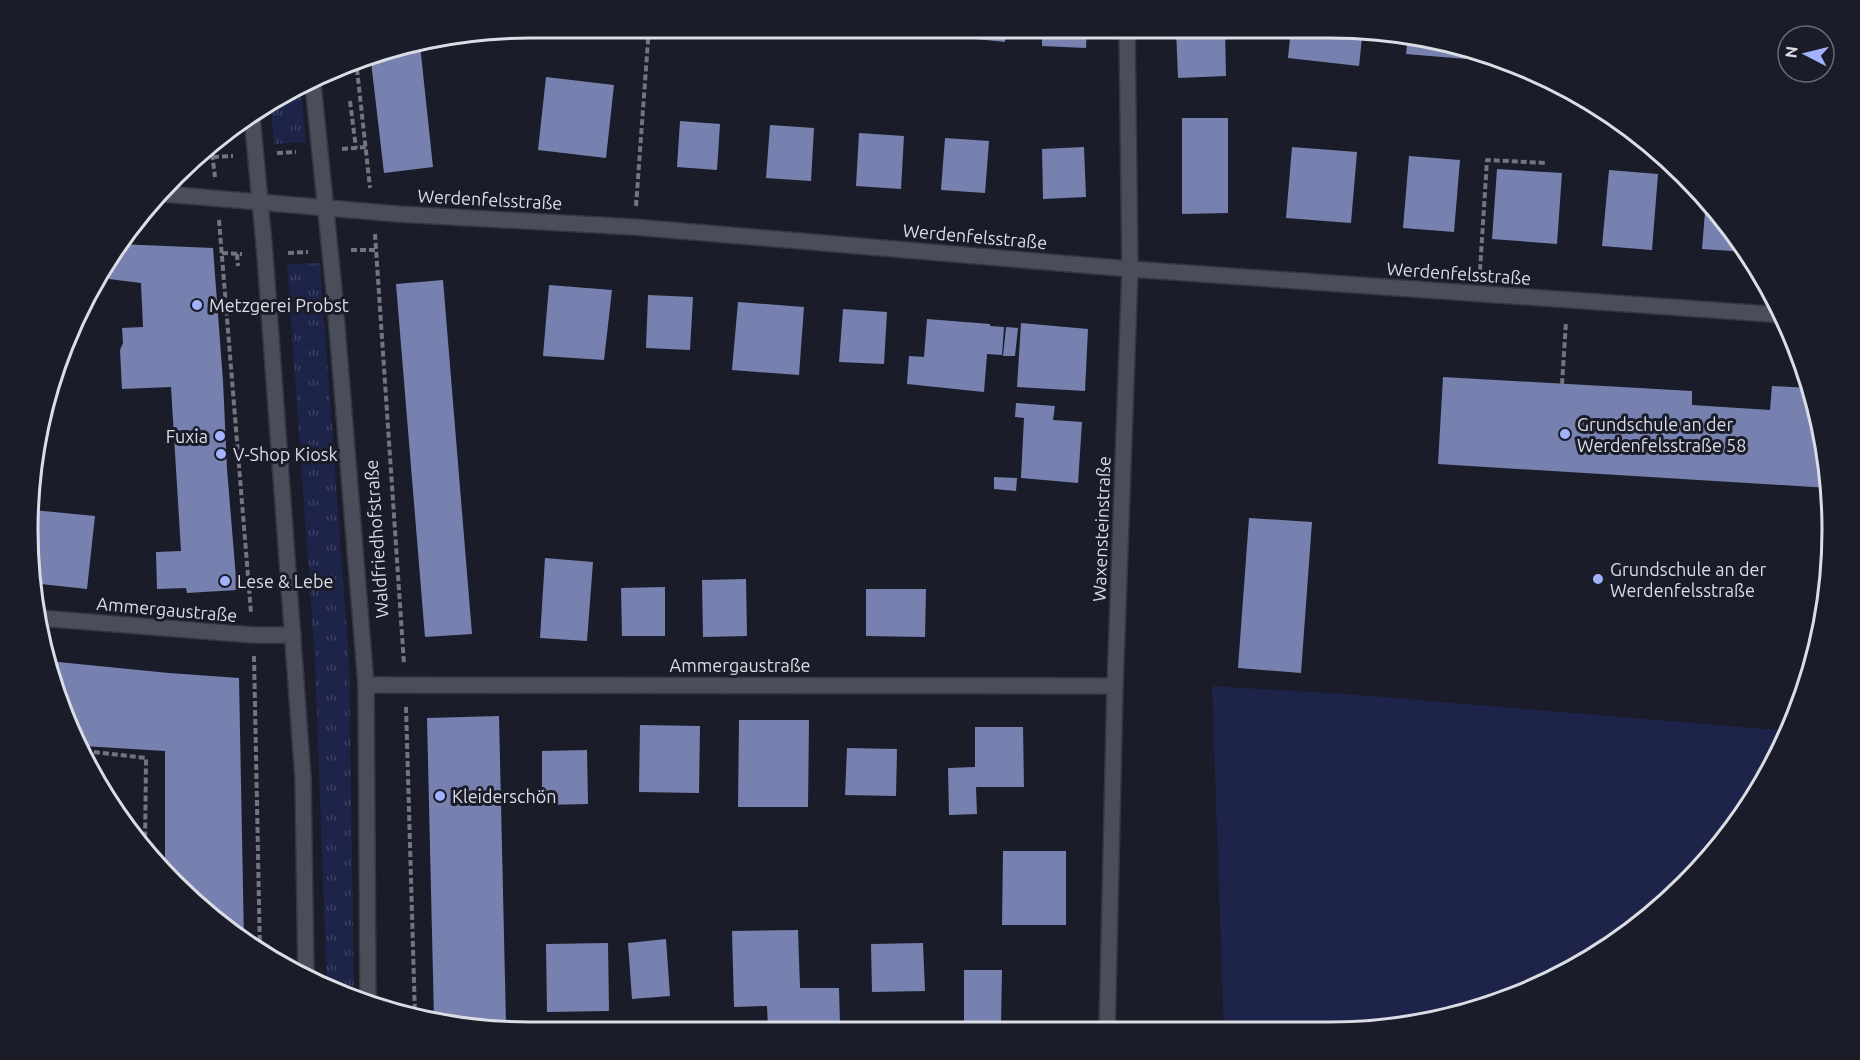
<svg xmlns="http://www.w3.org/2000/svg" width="1860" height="1060" font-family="Ubuntu,sans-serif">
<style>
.grass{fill:url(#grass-tufts)}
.pitch{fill:#1d2349}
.building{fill:#7781af}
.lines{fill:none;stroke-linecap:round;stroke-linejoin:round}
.street-casing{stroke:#353640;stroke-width:18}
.secondary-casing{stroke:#353640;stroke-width:18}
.path{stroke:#72757f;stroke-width:4;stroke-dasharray:6 3;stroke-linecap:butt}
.street{stroke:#4a4d5a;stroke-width:15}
.secondary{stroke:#4a4d5a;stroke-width:15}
.poi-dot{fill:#a2b2fd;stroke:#1a1d29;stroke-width:2}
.labels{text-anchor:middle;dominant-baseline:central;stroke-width:6;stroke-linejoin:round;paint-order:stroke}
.street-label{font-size:18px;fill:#dbdde5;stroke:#1a1d29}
.poi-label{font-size:18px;fill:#dbdde5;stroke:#1a1d29;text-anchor:start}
.rim{fill:none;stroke:#dbdde5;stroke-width:3}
</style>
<defs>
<pattern id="grass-tufts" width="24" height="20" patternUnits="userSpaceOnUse" patternTransform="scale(1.5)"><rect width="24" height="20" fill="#1d2349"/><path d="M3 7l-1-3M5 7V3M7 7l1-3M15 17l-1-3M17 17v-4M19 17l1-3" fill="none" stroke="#3d4263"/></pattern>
</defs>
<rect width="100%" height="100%" fill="#1a1d29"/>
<path class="grass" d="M301 90 306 142 274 144 271 106Z
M320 263 349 662 354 999 327 986 315 661 287 264Z"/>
<path class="pitch" d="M1212 686 1360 695 1790 731 1748 809 1685 886 1582 965 1491 1006 1363 1032H1224Z"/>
<path class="building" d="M947 28H1006L1005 42 946 36Z
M1042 28H1087L1086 48 1042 46Z
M1176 28H1225L1226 76 1178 78Z
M1291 28H1363L1359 66 1288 58Z
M1408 37 1467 49 1466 59 1406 54Z
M420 45 433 167 384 173 370 53Z
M546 77 614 85 606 158 538 150Z
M1182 118H1228V213L1182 214Z
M680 121 720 124 717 170 677 167Z
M770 125 814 128 811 181 766 178Z
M859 133 904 136 901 189 856 186Z
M945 138 989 141 985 193 941 190Z
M1084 147 1086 197 1043 199 1042 149Z
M1292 147 1357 152 1351 223 1286 218Z
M1409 156 1460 160 1454 232 1403 228Z
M1497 169 1562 173 1557 244 1492 239Z
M1609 170 1658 174 1652 250 1602 246Z
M1706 200 1747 249V252L1702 249Z
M118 244 213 248 223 381 227 469 237 590 187 593 186 588 157 589 156 552 181 551 171 387 122 389 120 350 123 343 122 328 143 327 141 283 109 279 110 254Z
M443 280 472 634 425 637 396 284Z
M549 285 612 290 604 360 543 356Z
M648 295 693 297 690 350 646 348Z
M738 302 804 307 799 375 732 370Z
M843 309 887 312 884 364 839 362Z
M927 319 990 324V326L1004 327 1002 355 987 354 984 392 907 384 909 356 924 357Z
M1021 323 1088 329 1085 391 1017 387Z
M1006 327 1018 328 1015 356H1003Z
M1443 377 1692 391V405L1770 410 1772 386 1810 388 1823 432 1829 488 1438 464Z
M1016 403 1055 406 1053 420 1082 422 1078 483 1021 478 1024 418 1015 417Z
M994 477 1017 478 1016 491 994 489Z
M33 510 95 516 87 589 32 583 28 563Z
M1249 518 1312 522 1301 673 1238 668Z
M545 558 593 562 587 641 540 638Z
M746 579 747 636 703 637 702 580Z
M665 587V636H622L621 588Z
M866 589H926L925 637 866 636Z
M48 661 169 673 239 678 244 942 165 868V751L83 746 54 692Z
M499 716 506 1024 461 1025 434 1019 427 718Z
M739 720H809L808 807H738Z
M640 725 700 726 699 793 639 792Z
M975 727H1023L1024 787H976L977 814 949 815 948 768 975 767Z
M847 748 897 749 896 796 845 795Z
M587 750 588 804 542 805V751Z
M1003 851H1066V925H1002Z
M798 930 800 988H839L840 1025 768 1027 767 1006 734 1007 732 931Z
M666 939 670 996 632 999 628 943Z
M608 943 609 1011 547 1012 546 944Z
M923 943 925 991 872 992 871 944Z
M964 970H1002L1001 1023 964 1022Z"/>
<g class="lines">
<defs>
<path id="street" d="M165 194 398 214 634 227 1130 269 1783 315
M39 618 253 635H293
M366 685 1115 686
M1107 1032 1115 686 1130 269 1127 28"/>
<path id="secondary" d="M313 84 334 290 366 685 368 1006
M252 116 265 255 303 779 306 976"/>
</defs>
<use href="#street" class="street-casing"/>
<use href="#secondary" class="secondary-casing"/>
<path class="path" d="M356 60 370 188
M350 101 356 148
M211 145 215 177
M342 149 366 147
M277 153 296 152
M213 157 233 156
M636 206 649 27
M219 220 251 613
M375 234 404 664
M351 250H376
M222 253 242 254
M288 253 308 252
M237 254 238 266
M1480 270 1487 160 1547 163
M1562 384 1566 322
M254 656 260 953
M406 707 415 1016
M85 751 146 758 145 849"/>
<use href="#street" class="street"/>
<use href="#secondary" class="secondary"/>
</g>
<g class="poi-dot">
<circle cx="197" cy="305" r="6"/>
<circle cx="1565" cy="434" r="6"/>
<circle cx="220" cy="436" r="6"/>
<circle cx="221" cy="454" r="6"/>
<circle cx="1598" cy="579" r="6"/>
<circle cx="225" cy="581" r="6"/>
<circle cx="440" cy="796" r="6"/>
</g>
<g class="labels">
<g class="street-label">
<text transform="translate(490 199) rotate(3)">Werdenfelsstraße</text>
<text transform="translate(975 236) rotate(5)">Werdenfelsstraße</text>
<text transform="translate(1459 273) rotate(4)">Werdenfelsstraße</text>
<text transform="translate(1101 529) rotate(-88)">Waxensteinstraße</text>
<text transform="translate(376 539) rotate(-94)">Waldfriedhofstraße</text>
<text transform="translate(167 609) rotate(5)">Ammergaustraße</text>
<text x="740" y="665">Ammergaustraße</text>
</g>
<g class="poi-label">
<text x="209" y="305">Metzgerei Probst</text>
<text x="1577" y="424">Grundschule an der<tspan x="1577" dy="21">Werdenfelsstraße 58</tspan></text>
<text x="208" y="436" text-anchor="end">Fuxia</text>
<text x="233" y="454">V-Shop Kiosk</text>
<text x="1610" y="569">Grundschule an der<tspan x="1610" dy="21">Werdenfelsstraße</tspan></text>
<text x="237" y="581">Lese &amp; Lebe</text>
<text x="452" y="796">Kleiderschön</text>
</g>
</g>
<path d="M0 0H1860V1060H0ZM530 38H1330A492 492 0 0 1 1822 530V530A492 492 0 0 1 1330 1022H530A492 492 0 0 1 38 530V530A492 492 0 0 1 530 38Z" fill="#1a1d29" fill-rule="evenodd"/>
<path class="rim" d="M530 38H1330A492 492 0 0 1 1822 530V530A492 492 0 0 1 1330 1022H530A492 492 0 0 1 38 530V530A492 492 0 0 1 530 38Z"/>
<g transform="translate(1806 54) rotate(277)"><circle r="28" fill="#1a1d29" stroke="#676a74" stroke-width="1.5"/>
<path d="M0-4.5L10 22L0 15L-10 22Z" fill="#a2b2fd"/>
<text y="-9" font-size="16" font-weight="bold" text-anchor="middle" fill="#dbdde5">N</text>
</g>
</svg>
